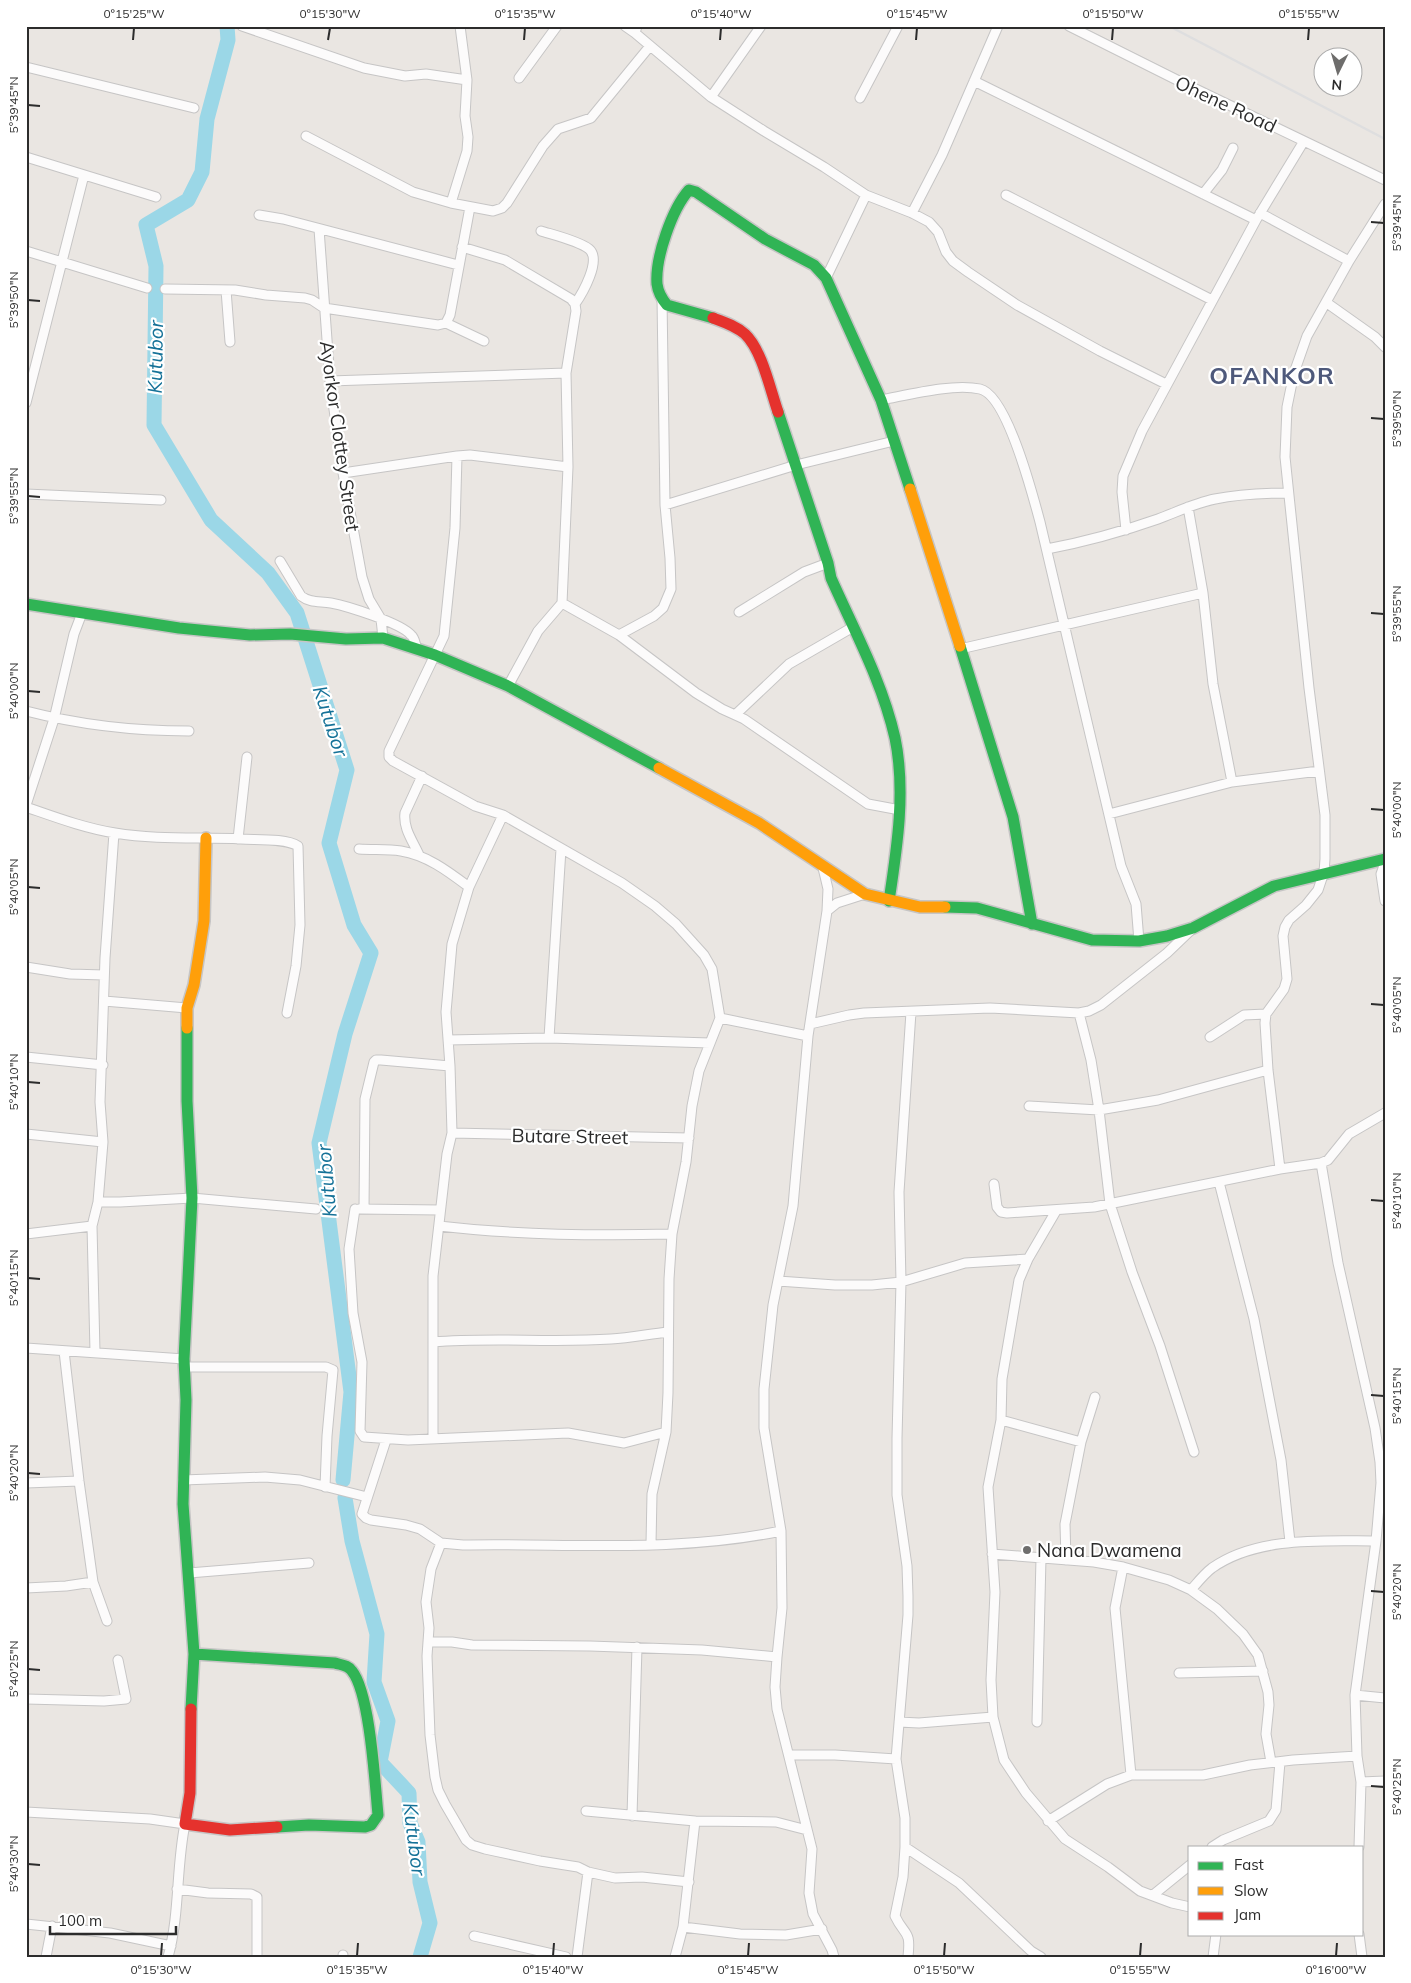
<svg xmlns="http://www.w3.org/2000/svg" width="1411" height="1983" font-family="Mulish,sans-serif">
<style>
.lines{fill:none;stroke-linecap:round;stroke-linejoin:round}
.river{stroke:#9bd7e7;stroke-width:15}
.street-casing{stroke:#c6c5c5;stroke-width:11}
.fast-casing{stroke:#c6c5c5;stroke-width:14}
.slow-casing{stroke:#c6c5c5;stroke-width:14}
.jam-casing{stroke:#c6c5c5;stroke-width:14}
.street{stroke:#fcfbfb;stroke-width:9}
.fast{stroke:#30b455;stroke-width:11}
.slow{stroke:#ff9f0a;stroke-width:11}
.jam{stroke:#e5322d;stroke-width:11}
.rail{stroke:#dededf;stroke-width:2.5}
.ticks{fill:none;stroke:#2c2c2c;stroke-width:2}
.poi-dot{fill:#6e6d6c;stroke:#fff;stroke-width:2}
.labels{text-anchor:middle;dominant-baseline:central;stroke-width:4.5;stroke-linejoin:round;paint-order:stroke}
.street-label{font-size:19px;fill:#2c2c2c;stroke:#fff}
.poi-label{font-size:19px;fill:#2c2c2c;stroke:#fff;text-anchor:start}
.water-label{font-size:20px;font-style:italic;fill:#157298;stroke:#fff}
.district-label{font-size:24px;font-weight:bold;letter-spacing:1px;fill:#4e597b;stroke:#fff}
.neatline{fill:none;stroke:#2c2c2c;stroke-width:2}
.ticks-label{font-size:12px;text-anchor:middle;fill:#2c2c2c}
</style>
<rect width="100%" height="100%" fill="#eae6e2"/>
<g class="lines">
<path class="river" d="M227 26 228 40 207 119 202 172 188 200 146 225 156 266 154 425 211 520 268 573 297 613 347 770 329 843 354 925 371 953 345 1034 319 1143 351 1392 343 1480
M345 1498 352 1541 377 1634 374 1682 388 1721 380 1762 409 1793 410 1823 418 1842 420 1882 430 1923 420 1957"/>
<defs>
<path id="street" d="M242 26 364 68 405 76 426 74 467 80
M625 26 635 33
M637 26 635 33 711 97 764 131 824 167 866 195 912 213 929 222 938 232 946 252 953 261 968 272 1017 305 1100 351 1166 384
M1069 26 1177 80 1385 180
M26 67 194 108
M519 78 557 26
M974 81 1256 220
M711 97 761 26
M860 98 898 26
M306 136 413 192 451 203 493 211 502 208 507 203 543 146 558 129 591 118 650 46
M26 157 156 197
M1203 194 1222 170 1233 148
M1006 195 1212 300
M451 203 467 151 468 137 465 116 467 80 460 26
M912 213 942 155 998 26
M1260 213 1349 261
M259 215 283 219 458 265
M319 229 330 381 343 473 362 577 369 599 381 619 383 638
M541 231C554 235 579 241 589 249 602 260 582 294 575 304
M462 247 505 260 571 299 575 304 576 311 566 373 568 467 562 603 538 631 508 686
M26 251 147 288
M826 278 866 195
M165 289 235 290 266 295 305 298 312 300 324 308 438 325 446 323 450 315 470 207
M226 290 230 342
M1327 303 1375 337 1385 347
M446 323 484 341
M330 381 566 373
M881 400C908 395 953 383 980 389 1007 395 1033 496 1040 522L1121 866 1136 904 1139 941
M26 403 84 175
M457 456 455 528 444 636 389 751V757L393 761 475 806 503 815 622 883 655 906 676 924 704 955 712 969 720 1018 699 1071 692 1106 686 1162 672 1234 669 1279 668 1393 666 1432 652 1494 651 1544
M343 473 457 456 470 455 568 467
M26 494 161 500
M665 505 796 465 894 441
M1188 507 1203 593 1213 684 1232 782
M1126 530 1122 492 1123 476 1142 431 1256 220 1304 141
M1047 549C1084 542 1121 532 1158 519 1177 512 1195 503 1215 499 1239 494 1264 493 1288 493
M280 561 301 596C310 603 320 601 331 603 347 606 401 623 411 635 415 638 415 644 417 649
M562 603 619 635 696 693 722 709 744 719 868 804 900 810
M739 612 804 572 828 563
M619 635 654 616 663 608 671 589 670 558 665 505 662 298
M960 649 1203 593
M26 711C80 725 134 731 189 731
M735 715 789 664 853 627
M26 805 54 719 74 634 82 613
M26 807C55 817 84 828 115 833 157 840 199 837 241 839 256 840 286 838 298 846L300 925 296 966 287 1013
M1109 814 1232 782 1319 771
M238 839 247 757
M359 849C373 850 388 849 401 851 427 855 449 872 469 887
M419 855C413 841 403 829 405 813L422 776
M1385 863 1381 874 1385 901
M823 868 828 889 827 911 808 1036 793 1206 773 1305 764 1389V1428L781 1531 782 1608 777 1657 775 1687 777 1709 812 1849 809 1893 813 1914 832 1950 834 1957
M827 911 837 903 865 894
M26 967 70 974 104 975
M104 1001 187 1008
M1079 1013 1091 1060 1099 1110 1110 1204 1132 1272 1160 1346 1194 1452
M720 1018 808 1036
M810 1024 849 1015 864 1013 990 1008 1079 1013 1089 1011 1101 1005 1167 953 1191 930
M1210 1037 1244 1015 1266 1014
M549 1038 561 849
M448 1040 549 1038 710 1043
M26 1057 103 1065
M1029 1106 1099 1110 1158 1100 1268 1070
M452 1133 689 1138
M26 1134 103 1142
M1321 1163 1338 1263 1375 1428 1380 1462 1381 1483 1376 1541 1355 1695 1357 1756 1361 1782 1359 1847
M1280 1169 1268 1070 1265 1023 1266 1014 1284 989 1287 979 1283 936 1285 927 1289 920 1306 905 1318 890 1324 872 1325 859V815L1309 688 1285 457 1287 407 1294 373 1307 336 1349 261 1385 204
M1219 1182 1254 1319 1281 1460 1290 1542
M994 1184 997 1207 1001 1212 1007 1213 1094 1207 1280 1169 1321 1163 1328 1160 1349 1134 1385 1113
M98 1202H120L192 1198 316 1209
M355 1209 349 1249 353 1313 362 1362 360 1431 364 1437 408 1440 568 1433 624 1443 666 1432
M359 1209 440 1210
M364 1209 365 1099 374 1062 376 1060H381L450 1066
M1056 1211 1028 1259 1019 1280 1002 1379 1001 1420 988 1487 995 1592 991 1680 993 1717 1004 1760 1026 1793 1065 1839 1108 1867 1140 1891 1172 1903 1190 1907
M439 1226C517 1235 594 1236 672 1234
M26 1234 92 1226
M778 1281 835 1285H872L901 1282 965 1263 1028 1259
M433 1342C492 1337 552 1343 611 1339 630 1338 649 1334 668 1332
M26 1348 184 1359
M64 1351 79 1481 93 1582 107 1621
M95 1352 92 1226 98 1202 103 1142 100 1102 105 958 114 833
M185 1367H326L333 1370 327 1436 325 1487
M1001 1420 1081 1442
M433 1439V1276L447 1154 452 1133 450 1066 446 1012 452 944 469 887 503 815
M386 1440 362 1514 366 1518 371 1520 406 1525 420 1529 441 1543 463 1545C568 1543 677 1553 781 1531
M183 1480 265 1477 300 1480 367 1497
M26 1483 79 1481
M441 1543 431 1569 426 1602 429 1628 427 1656 430 1735 435 1777 438 1790 445 1804 466 1840 472 1845 485 1849 540 1861 578 1867 588 1872 615 1878 642 1877 689 1882
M992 1554 1094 1562 1123 1567 1169 1580 1191 1590 1217 1609 1243 1634 1258 1655 1268 1692 1269 1705 1266 1734 1271 1762
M1066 1560 1065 1524 1081 1442 1095 1397
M1123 1567 1115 1608 1131 1775
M189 1573 309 1563
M26 1588 66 1586 93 1582
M1191 1590C1197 1583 1204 1574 1212 1568 1257 1536 1324 1541 1376 1541
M428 1642H452L472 1645 590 1646 702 1650 777 1657
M1179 1673 1263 1671
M1355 1695 1385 1698
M26 1699 104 1701 126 1699 118 1660
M899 1722 919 1723 993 1717
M1037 1722 1041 1558
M790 1755H835L896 1759
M1361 1782 1385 1781
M586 1811 695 1821
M26 1812 150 1819 185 1824C176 1867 180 1914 168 1957
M632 1816 637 1647
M1048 1821 1107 1784 1131 1775H1203L1250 1765 1293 1760 1357 1756
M905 1847 959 1883 1031 1951 1041 1957
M1212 1847 1223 1840 1269 1821 1276 1810 1280 1762
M177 1889 208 1893 251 1894 257 1897V1957
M1153 1895 1190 1865
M26 1924 110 1933 171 1946
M683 1927 740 1934 786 1935 822 1929
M1359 1934 1362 1957
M474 1936 566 1957
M46 1957 52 1926
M343 1957V1955
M577 1957 588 1872
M675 1957 683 1927 695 1821 776 1822 807 1830
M908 1957C911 1929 905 1937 895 1916L903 1877 905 1847V1818L896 1759 908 1615V1596L907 1566 897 1495V1438L901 1282 899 1192 911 1012
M1213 1957 1216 1934"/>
<path id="fast" d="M713 318 667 305C662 299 658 292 657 284 655 258 672 209 689 190L696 192 765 239 814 265 826 278 881 400 910 489
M778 412 828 563 831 578C854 630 882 681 895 738 906 791 897 848 889 901
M26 604 179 628 250 635 290 634 346 639 383 638 435 655 508 686 659 768
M960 646 1013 817 1032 924
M945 907 977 908 1092 940 1139 941 1167 936 1193 928 1274 886 1385 859
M187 1028V1101L192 1198 184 1359 186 1400 183 1504 194 1654 191 1709
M194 1654 335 1663C341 1665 348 1665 352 1671 370 1693 375 1784 378 1815L371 1825 365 1827 309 1825 277 1827"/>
<path id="slow" d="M910 489 960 646
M659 768 759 823 865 894 920 907H945
M187 1028V1008L194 985 204 921 206 838"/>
<path id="jam" d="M713 318C724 322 736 326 745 334 762 350 770 389 778 412
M191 1709 190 1793 185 1824 230 1830 277 1827"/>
</defs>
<use href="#street" class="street-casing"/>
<use href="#fast" class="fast-casing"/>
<use href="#slow" class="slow-casing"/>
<use href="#jam" class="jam-casing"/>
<use href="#street" class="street"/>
<use href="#fast" class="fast"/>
<use href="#slow" class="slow"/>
<use href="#jam" class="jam"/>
<path class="rail" d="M1169 26 1385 139"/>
</g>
<path class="ticks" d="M133 40 134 28M328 40 330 28M524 40 525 28M720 40 721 28M916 40 917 28M1112 40 1113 28M1308 40 1309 28M28 105 40 106M1371 222 1384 223M28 300 40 301M1371 418 1384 419M28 496 40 497M1371 613 1384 614M28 691 40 692M1371 809 1384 810M28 887 40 888M1371 1004 1384 1005M28 1082 40 1083M1371 1200 1384 1201M28 1278 40 1279M1371 1395 1384 1396M28 1473 40 1474M1371 1591 1384 1592M28 1669 40 1670M1371 1786 1384 1787M28 1864 40 1865M161 1956 162 1943M357 1956 358 1943M553 1956 554 1943M748 1956 749 1943M944 1956 945 1943M1140 1956 1141 1943M1336 1956 1337 1943"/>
<circle class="poi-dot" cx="1027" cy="1550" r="5"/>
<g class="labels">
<g class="street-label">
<text transform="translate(1226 104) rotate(25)">Ohene Road</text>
<text transform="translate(340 436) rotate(82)">Ayorkor Clottey Street</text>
<text transform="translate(570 1136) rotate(1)">Butare Street</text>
</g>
<g class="poi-label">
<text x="1037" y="1550">Nana Dwamena</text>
</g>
<g class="water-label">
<text transform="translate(155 357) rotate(-89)">Kutubor</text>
<text transform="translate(331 721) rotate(72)">Kutubor</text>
<text transform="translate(326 1181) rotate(-95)">Kutubor</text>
<text transform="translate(415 1839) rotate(83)">Kutubor</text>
</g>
<g class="district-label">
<text x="1272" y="375">OFANKOR</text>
</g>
</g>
<rect width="1411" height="1983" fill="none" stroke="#ffffff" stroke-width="55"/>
<rect x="1188" y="1846" width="175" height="90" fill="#ffffff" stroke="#ababab"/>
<rect x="1198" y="1862" width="25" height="8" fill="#30b455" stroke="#ababab"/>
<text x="1234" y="1870" font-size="15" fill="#2c2c2c">Fast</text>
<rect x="1198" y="1887" width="25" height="8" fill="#ff9f0a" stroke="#ababab"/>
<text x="1234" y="1896" font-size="15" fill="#2c2c2c">Slow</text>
<rect x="1198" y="1912" width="25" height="8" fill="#e5322d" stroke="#ababab"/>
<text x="1234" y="1920" font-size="15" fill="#2c2c2c">Jam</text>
<g transform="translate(1338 72) rotate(185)"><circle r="24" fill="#ffffff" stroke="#ababab"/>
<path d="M0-4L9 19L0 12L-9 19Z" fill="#6e6d6c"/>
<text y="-8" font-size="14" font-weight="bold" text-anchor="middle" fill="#2c2c2c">N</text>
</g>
<path d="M50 1926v8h126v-8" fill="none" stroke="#2c2c2c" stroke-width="2.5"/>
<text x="58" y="1926" font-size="15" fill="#2c2c2c" stroke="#ffffff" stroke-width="4" paint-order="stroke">100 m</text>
<rect x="28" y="28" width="1356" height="1928" class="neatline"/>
<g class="ticks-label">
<text x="134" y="18">0°15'25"W</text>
<text x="330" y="18">0°15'30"W</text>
<text x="525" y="18">0°15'35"W</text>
<text x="721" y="18">0°15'40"W</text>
<text x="917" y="18">0°15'45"W</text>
<text x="1113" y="18">0°15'50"W</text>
<text x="1309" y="18">0°15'55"W</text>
<text transform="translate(14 105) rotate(-90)" y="4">5°39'45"N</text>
<text transform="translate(1397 223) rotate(-90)" y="4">5°39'45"N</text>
<text transform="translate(14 300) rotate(-90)" y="4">5°39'50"N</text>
<text transform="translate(1397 419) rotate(-90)" y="4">5°39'50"N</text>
<text transform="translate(14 496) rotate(-90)" y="4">5°39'55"N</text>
<text transform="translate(1397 614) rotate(-90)" y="4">5°39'55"N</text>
<text transform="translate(14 691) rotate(-90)" y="4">5°40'00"N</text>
<text transform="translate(1397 810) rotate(-90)" y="4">5°40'00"N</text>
<text transform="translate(14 887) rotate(-90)" y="4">5°40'05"N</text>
<text transform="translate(1397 1005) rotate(-90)" y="4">5°40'05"N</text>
<text transform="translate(14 1082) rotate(-90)" y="4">5°40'10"N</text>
<text transform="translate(1397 1201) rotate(-90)" y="4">5°40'10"N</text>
<text transform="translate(14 1278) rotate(-90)" y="4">5°40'15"N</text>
<text transform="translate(1397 1396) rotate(-90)" y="4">5°40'15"N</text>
<text transform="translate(14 1473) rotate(-90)" y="4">5°40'20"N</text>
<text transform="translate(1397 1592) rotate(-90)" y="4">5°40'20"N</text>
<text transform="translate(14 1669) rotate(-90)" y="4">5°40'25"N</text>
<text transform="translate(1397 1787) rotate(-90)" y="4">5°40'25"N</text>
<text transform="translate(14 1864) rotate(-90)" y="4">5°40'30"N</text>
<text x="161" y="1974">0°15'30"W</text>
<text x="357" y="1974">0°15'35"W</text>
<text x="553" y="1974">0°15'40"W</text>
<text x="748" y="1974">0°15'45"W</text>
<text x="944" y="1974">0°15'50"W</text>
<text x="1140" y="1974">0°15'55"W</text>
<text x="1336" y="1974">0°16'00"W</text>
</g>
</svg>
